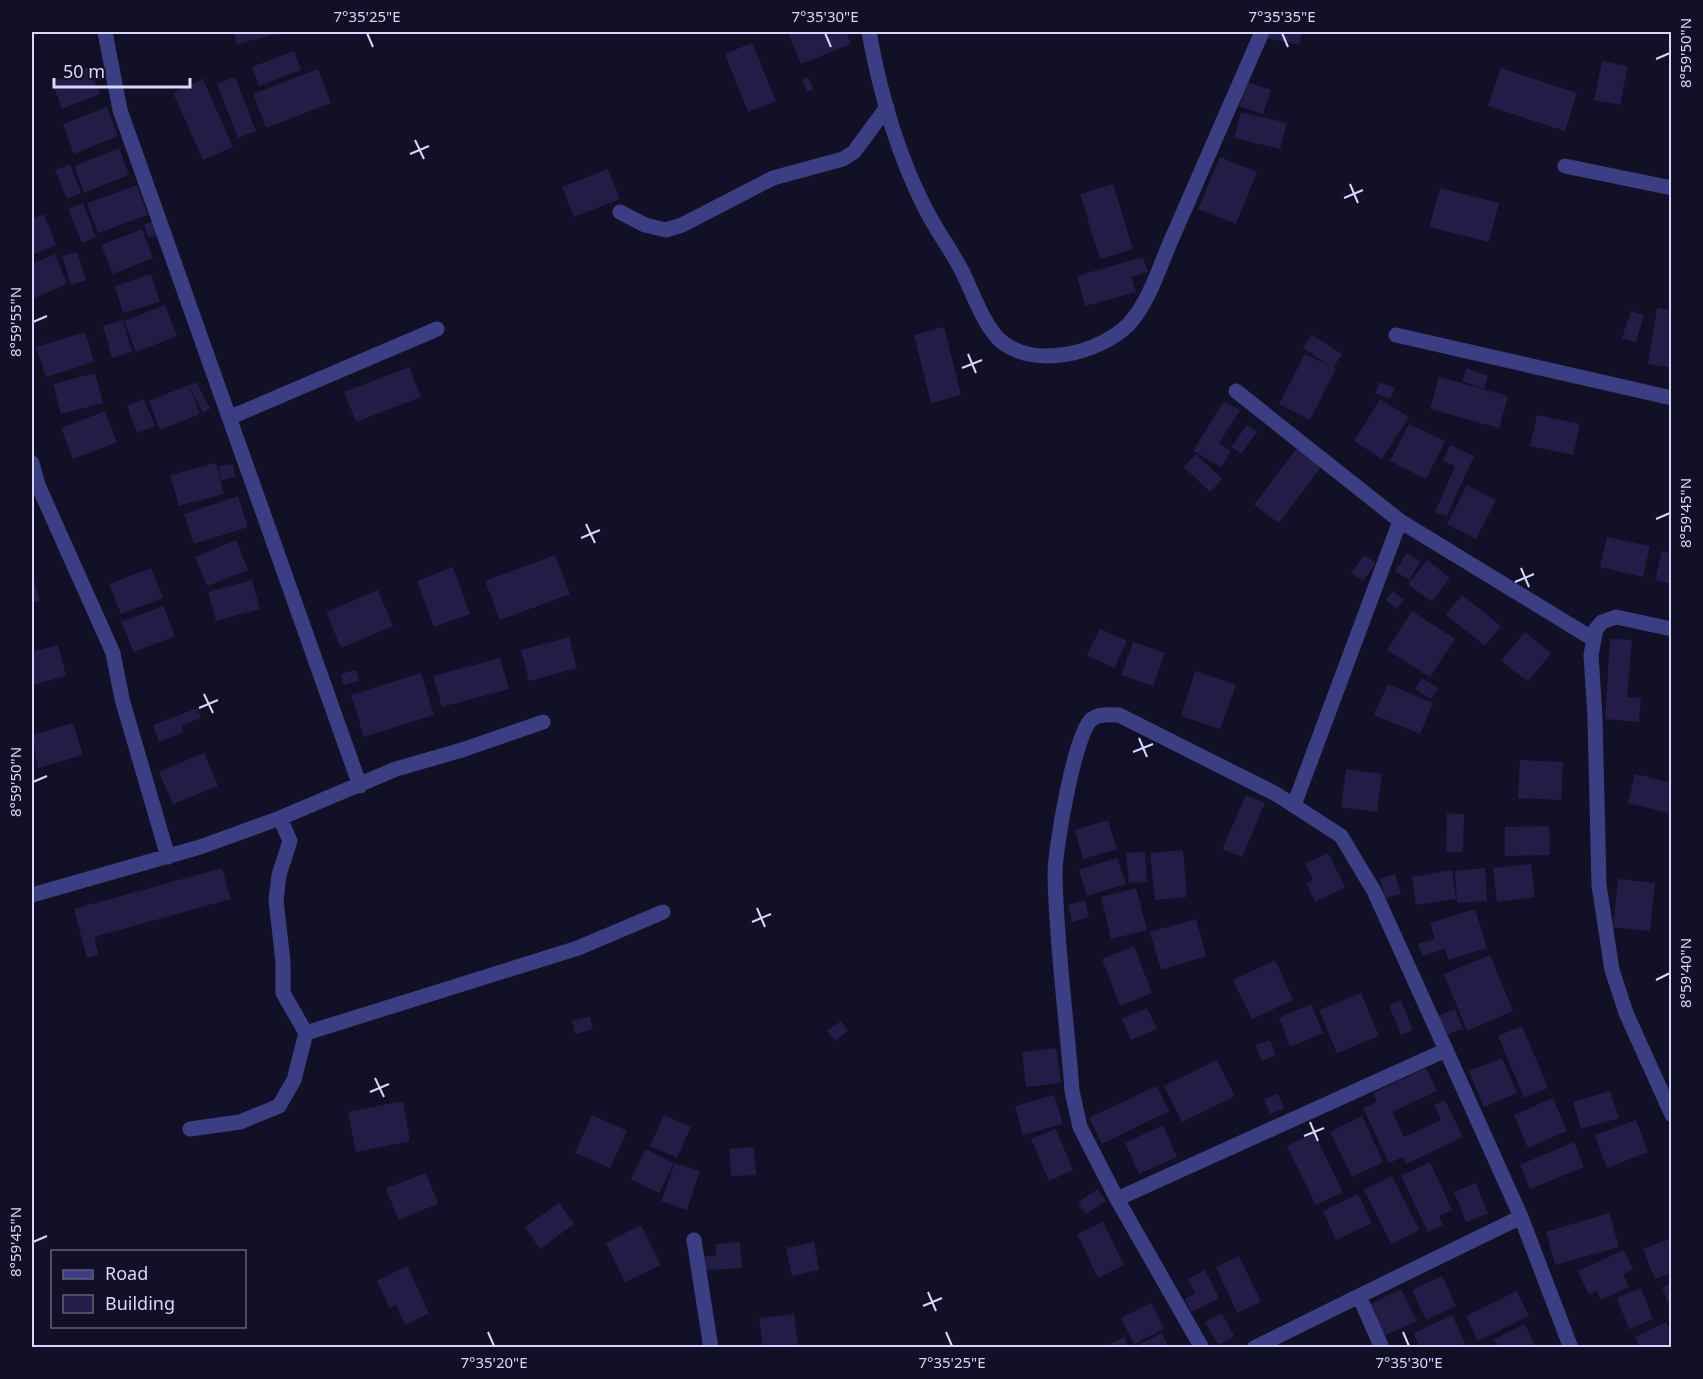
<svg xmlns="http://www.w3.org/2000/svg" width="1703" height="1379" font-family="'Noto Sans',sans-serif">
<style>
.building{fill:#221c47}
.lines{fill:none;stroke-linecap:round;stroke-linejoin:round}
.minor{stroke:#3c3e84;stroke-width:15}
.ticks{fill:none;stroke:#d8d6fe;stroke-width:2}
.neatline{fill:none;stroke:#d8d6fe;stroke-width:2}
.ticks-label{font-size:15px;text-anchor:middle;fill:#d8d6fe}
</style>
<rect width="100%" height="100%" fill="#121026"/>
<path class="building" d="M234 32H277L278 34 237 44Z
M788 32H846L851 44 801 64Z
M1269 32H1302L1299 45 1267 38Z
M752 43 776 101 748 112 725 54Z
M294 51 301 70 259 86 252 67Z
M1602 61 1628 66 1620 105 1594 100Z
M89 67 100 94 62 109 52 82Z
M1501 68 1577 93 1565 131 1488 106Z
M318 69 331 103 266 128 253 94Z
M235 77 256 131 238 138 217 84Z
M808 77 813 89 807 92 802 80Z
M203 79 233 147 203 160 173 93Z
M1248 82 1271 90 1263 114 1239 106Z
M107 107 118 136 74 154 63 124Z
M1241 112 1287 123 1280 149 1234 138Z
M119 148 129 175 84 193 74 166Z
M1220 157 1257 172 1236 224 1198 209Z
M70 164 81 193 67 199 55 170Z
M608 169 620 199 574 217 562 187Z
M1113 184 1133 249 1100 259 1080 194Z
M137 185 148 215 98 233 87 203Z
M1440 188 1499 203 1489 242 1429 227Z
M83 203 96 237 82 243 68 209Z
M44 214 56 245 32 255V219Z
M156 221 160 234 148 238 144 224Z
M142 229 153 258 113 274 101 245Z
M77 252 86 280 71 285 62 256Z
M55 254 67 284 32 299V264Z
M1143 257 1148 272 1131 277 1136 292 1085 306 1077 276Z
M151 274 160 302 123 313 115 286Z
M165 305 177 336 136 352 124 321Z
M1657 308 1672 310V368L1648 364Z
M1631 311 1644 315 1636 342 1622 338Z
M123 320 132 352 112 358 103 326Z
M944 327 961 395 931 403 914 335Z
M85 332 94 362 46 377 36 347Z
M1312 335 1342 354 1333 368 1303 348Z
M1305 354 1336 369 1310 420 1279 404Z
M409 367 421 397 356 422 344 392Z
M1467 368 1488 376 1484 389 1462 381Z
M95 373 103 403 61 414 53 384Z
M1439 377 1508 396 1499 428 1430 409Z
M196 382 210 409 203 413 189 385Z
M1380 382 1395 388 1390 399 1375 393Z
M189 385 200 414 160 430 149 401Z
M144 399 155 426 137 433 127 406Z
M1380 399 1409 417 1382 459 1354 441Z
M1224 401 1240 410 1219 443 1231 451 1221 467 1193 451Z
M105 411 117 442 73 459 61 428Z
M1537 415 1580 424 1573 455 1530 446Z
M1409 424 1445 441 1426 479 1390 461Z
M1247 425 1257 432 1241 454 1231 447Z
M1300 444 1325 462 1279 523 1254 505Z
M1450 445 1474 456 1447 516 1435 512 1455 466 1443 461Z
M1196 454 1222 479 1210 492 1184 467Z
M216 463 224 494 179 506 170 475Z
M233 464 235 477 221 480 219 466Z
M1467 485 1496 500 1476 539 1447 524Z
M238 496 248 527 194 544 184 514Z
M1607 537 1650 546 1643 577 1600 567Z
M236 540 248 570 207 586 195 557Z
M1662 551 1672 553V584L1655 580Z
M1407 553 1420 562 1409 580 1395 571Z
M555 555 570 594 500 620 485 581Z
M1364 555 1376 563 1363 581 1351 573Z
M1427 560 1450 578 1432 602 1408 584Z
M453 567 470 614 434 627 417 581Z
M151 568 163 598 121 614 109 584Z
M32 572 40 601 32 603Z
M252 580 260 609 216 621 208 592Z
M378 590 393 626 341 648 326 612Z
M1393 591 1404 600 1397 609 1386 600Z
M1462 595 1501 626 1485 646 1446 615Z
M163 606 175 636 134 652 121 622Z
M1412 611 1455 639 1430 677 1387 650Z
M1100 629 1127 641 1114 668 1087 655Z
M1525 632 1551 653 1528 682 1501 661Z
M569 637 577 668 529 681 521 650Z
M1610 639 1632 640 1627 697 1641 698 1639 722 1605 719Z
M1133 642 1165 653 1153 686 1121 675Z
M58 645 66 676 32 685V652Z
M500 658 509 689 442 707 433 676Z
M356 670 359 681 343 685 341 674Z
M1195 671 1236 685 1220 729 1181 716Z
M421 673 434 715 364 737 351 695Z
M1422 678 1438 688 1431 699 1415 689Z
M1388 684 1433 703 1420 734 1374 715Z
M198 708 201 718 181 726 183 732 159 742 153 725Z
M73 723 83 755 38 768 32 735Z
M204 753 218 786 173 804 159 772Z
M1520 760 1563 762 1561 800 1518 798Z
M1346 769 1382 774 1377 812 1341 807Z
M1635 774 1672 783V814L1628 803Z
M1246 795 1265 803 1242 857 1222 849Z
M1447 813 1464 814 1463 852H1446Z
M1108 820 1117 849 1083 859 1075 830Z
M1549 826 1550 855 1505 856V827Z
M1183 850 1187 897 1155 900 1150 853Z
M1145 852 1147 882 1129 883 1126 853Z
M1328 853 1345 887 1315 902 1306 883 1313 880 1305 864Z
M1117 858 1126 884 1087 896 1079 870Z
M1531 864 1535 897 1497 902 1493 868Z
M222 868 231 899 94 937 99 955 87 958 74 909Z
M1485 868 1487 901 1457 903 1455 871Z
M1452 870 1456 899 1416 905 1412 877Z
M1395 874 1401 894 1385 898 1380 879Z
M1618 879 1655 883 1650 931 1613 927Z
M1136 888 1147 930 1111 939 1101 897Z
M1085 900 1089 917 1072 922 1068 905Z
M1475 909 1487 948 1448 960 1445 949 1422 956 1418 944 1435 939 1430 923Z
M1196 919 1206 956 1161 970 1150 932Z
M1134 946 1152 993 1120 1006 1102 959Z
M1490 955 1513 1011 1467 1031 1444 974Z
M1275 960 1293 1000 1252 1019 1233 980Z
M1361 993 1379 1036 1337 1053 1319 1010Z
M1401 1000 1413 1030 1401 1035 1389 1005Z
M1311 1004 1323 1033 1290 1047 1279 1018Z
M1147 1008 1157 1029 1131 1040 1122 1019Z
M1455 1009 1463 1029 1445 1035 1438 1016Z
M590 1016 593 1029 575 1034 572 1021Z
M841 1021 848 1031 835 1041 827 1031Z
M1522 1026 1548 1088 1524 1098 1498 1036Z
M1270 1040 1276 1055 1262 1061 1256 1045Z
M1056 1048 1061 1083 1026 1087 1022 1052Z
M1502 1058 1517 1093 1484 1107 1469 1071Z
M1217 1060 1235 1096 1182 1122 1164 1086Z
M1426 1068 1437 1091 1392 1112 1404 1137 1441 1120 1434 1105 1445 1100 1463 1137 1406 1164 1403 1157 1389 1163 1363 1108 1377 1102 1373 1093Z
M1156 1086 1169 1111 1102 1144 1089 1118Z
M1610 1091 1619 1118 1581 1129 1573 1102Z
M1278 1094 1284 1108 1270 1114 1264 1099Z
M1054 1095 1063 1124 1023 1135 1015 1106Z
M1553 1098 1567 1131 1528 1148 1514 1115Z
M403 1101 410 1141 356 1152 348 1112Z
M592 1115 627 1131 610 1168 575 1153Z
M664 1115 691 1127 677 1158 650 1146Z
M1362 1116 1383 1162 1352 1177 1330 1132Z
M1636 1120 1648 1152 1607 1168 1595 1135Z
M1163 1125 1177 1157 1139 1174 1125 1143Z
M1056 1129 1073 1170 1049 1181 1031 1139Z
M1314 1133 1343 1192 1316 1205 1287 1146Z
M1574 1142 1584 1167 1530 1189 1520 1165Z
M754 1147 756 1175 731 1176 729 1149Z
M646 1149 674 1163 659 1193 631 1179Z
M1430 1162 1452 1210 1439 1216 1443 1225 1428 1232 1401 1176Z
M675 1163 700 1171 687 1210 661 1201Z
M426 1173 438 1204 398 1220 386 1188Z
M1392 1176 1419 1230 1391 1244 1364 1190Z
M1476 1183 1488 1214 1466 1222 1454 1192Z
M1098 1189 1106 1201 1086 1214 1078 1202Z
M1358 1194 1372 1223 1336 1240 1323 1211Z
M559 1203 574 1224 540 1249 525 1227Z
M1609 1213 1619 1247 1555 1265 1546 1232Z
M1103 1222 1124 1265 1098 1278 1077 1234Z
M641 1225 661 1265 625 1282 606 1243Z
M1672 1238V1273L1655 1279 1643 1249Z
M740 1242 742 1268 705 1270 704 1256H716L715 1244Z
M814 1242 819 1270 792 1276 786 1248Z
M1624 1250 1633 1269 1623 1274 1629 1287 1601 1300 1597 1291 1589 1295 1578 1271Z
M1239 1256 1261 1302 1237 1313 1216 1267Z
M407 1266 429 1313 405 1325 396 1305 390 1308 377 1281Z
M1205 1270 1219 1298 1191 1312 1185 1299 1195 1293 1188 1279Z
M1442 1276 1456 1306 1426 1320 1412 1290Z
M1672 1283V1310H1671L1662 1287Z
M1641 1288 1653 1319 1629 1329 1617 1298Z
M1401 1289 1417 1321 1384 1336 1369 1305Z
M1517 1291 1529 1316 1478 1341 1466 1316Z
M1151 1303 1164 1329 1134 1344 1121 1318Z
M1222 1313 1234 1336 1218 1345 1205 1322Z
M794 1314 798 1345 763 1348 759 1318Z
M1452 1315 1465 1343 1456 1348H1420L1414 1333Z
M1666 1322 1672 1333V1348H1640L1635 1337Z
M1525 1324 1536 1348H1498L1494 1339Z
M1162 1333 1169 1348H1132Z
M1124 1337 1129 1348H1102Z"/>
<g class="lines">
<path class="minor" d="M105 32 120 110 360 786
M869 32C880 93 897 153 925 208 936 230 951 250 962 271 972 291 985 329 1002 342 1037 369 1099 353 1128 325 1150 302 1160 264 1173 236 1203 168 1232 100 1262 32
M1565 166 1672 188
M620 212 645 225 666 230 682 225 773 178 843 159 854 152 887 107
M1396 335 1672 398
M1236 391 1400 521 1593 639
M231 417 437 329
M32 463 38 485 113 653 122 699 168 857
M1672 629 1616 617 1602 622 1596 629 1591 655 1595 717 1599 885 1612 970 1626 1013 1672 1115
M1294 805 1400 521
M32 895 200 847 280 818 396 769 462 750 543 722
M306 1033 578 948 663 912
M190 1129 240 1122 279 1106 294 1080 306 1033 283 993V962L276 900 279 875 290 841 280 818
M1117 1199 1446 1050 1521 1217
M694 1240 711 1348
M1202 1348 1117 1199 1080 1127 1072 1091C1067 1020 1056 944 1055 873 1055 849 1075 731 1092 719 1100 713 1110 715 1119 715L1276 794 1341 836 1374 891 1446 1050
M1254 1348 1359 1296
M1382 1348 1359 1296 1521 1217 1571 1348"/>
</g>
<path class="ticks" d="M367 33 373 47M825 33 831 47M1282 33 1288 47M1656 59 1670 53M415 140 424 159M410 154 429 146M1350 184 1358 203M1344 198 1363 190M33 322 47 316M968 354 976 373M962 368 982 360M1656 519 1670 513M586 524 595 543M581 538 600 530M1521 568 1529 587M1515 582 1534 574M204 694 213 713M199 708 218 700M1139 738 1147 757M1133 752 1153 744M33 782 47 776M757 908 765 927M752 922 771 914M1656 980 1670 973M375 1078 384 1097M370 1092 389 1084M1310 1122 1318 1141M1304 1136 1324 1128M33 1242 47 1236M928 1292 936 1311M923 1306 942 1298M488 1332 494 1346M946 1332 952 1346M1403 1332 1409 1346"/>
<rect width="1703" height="1379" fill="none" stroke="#121026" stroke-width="66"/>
<rect x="51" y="1250" width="195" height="78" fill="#121026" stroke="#615f7c" stroke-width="1.5"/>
<rect x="63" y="1270" width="30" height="9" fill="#3c3e84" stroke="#615f7c" stroke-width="1.5"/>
<text x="105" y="1280" font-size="18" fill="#d8d6fe">Road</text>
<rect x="63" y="1295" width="30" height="18" fill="#221c47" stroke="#615f7c" stroke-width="1.5"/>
<text x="105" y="1310" font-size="18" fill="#d8d6fe">Building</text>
<path d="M54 78v9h136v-9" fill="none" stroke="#d8d6fe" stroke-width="3"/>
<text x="63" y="78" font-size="18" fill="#d8d6fe" stroke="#121026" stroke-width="4.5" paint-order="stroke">50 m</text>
<rect x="33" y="33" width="1637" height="1313" class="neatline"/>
<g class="ticks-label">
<text x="367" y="22">7°35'25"E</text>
<text x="825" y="22">7°35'30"E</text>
<text x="1282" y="22">7°35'35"E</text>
<text transform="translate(1686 53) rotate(-90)" y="5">8°59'50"N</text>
<text transform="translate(16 322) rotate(-90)" y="5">8°59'55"N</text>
<text transform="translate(1686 513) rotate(-90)" y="5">8°59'45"N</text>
<text transform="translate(16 782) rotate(-90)" y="5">8°59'50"N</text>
<text transform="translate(1686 973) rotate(-90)" y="5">8°59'40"N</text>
<text transform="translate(16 1242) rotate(-90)" y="5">8°59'45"N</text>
<text x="494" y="1368">7°35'20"E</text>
<text x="952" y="1368">7°35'25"E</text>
<text x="1409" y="1368">7°35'30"E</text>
</g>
</svg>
